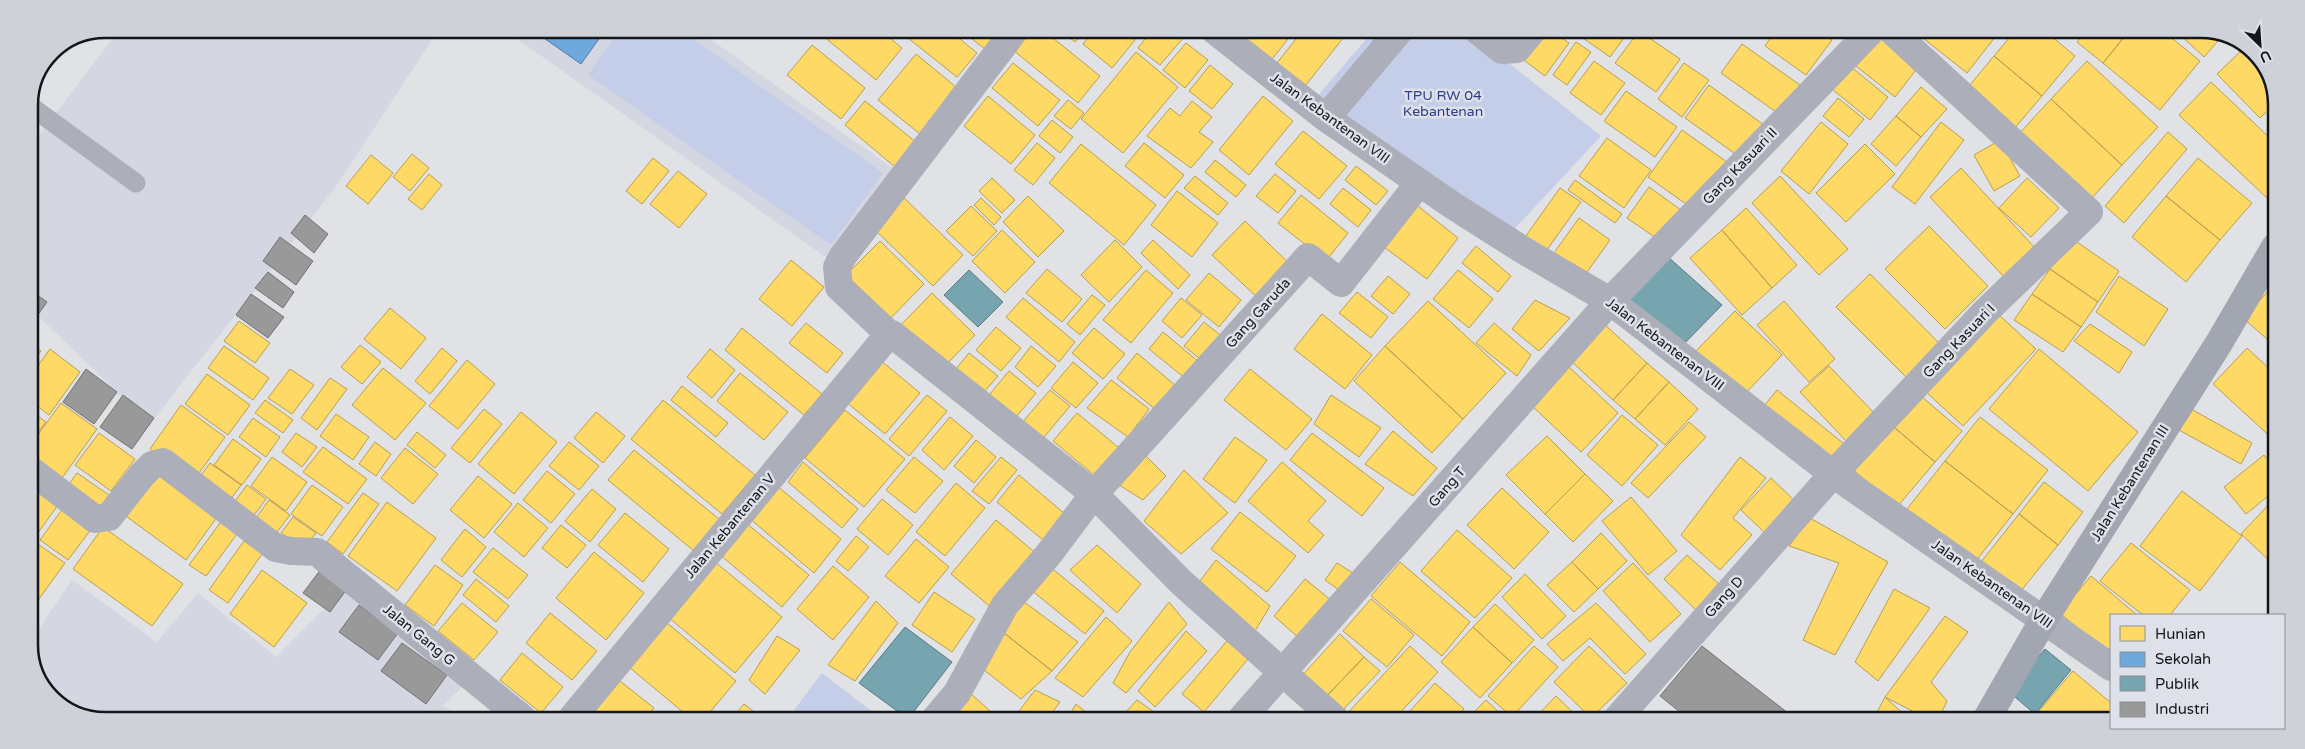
<svg xmlns="http://www.w3.org/2000/svg" width="2305" height="749" font-family="'Varela Round',sans-serif">
<style>
.built{fill:#d4d7e1}
.green{fill:#c5cee8}
.homes{fill:#ffd966;stroke:#b99e4f}
.schools{fill:#6fa8dc;stroke:#547ca2}
.public{fill:#76a5af;stroke:#597a82}
.industry{fill:#999;stroke:#717273}
.lines{fill:none;stroke-linecap:round;stroke-linejoin:round}
.lane{stroke:#acafb9;stroke-width:19}
.street{stroke:#acafb9;stroke-width:28}
.secondary{stroke:#a2a6b0;stroke-width:28}
.labels{text-anchor:middle;dominant-baseline:central;stroke-width:5;stroke-linejoin:round;paint-order:stroke}
.park-label{font-size:14px;fill:#2d3d8b;stroke:#dee1e9}
.street-label{font-size:14px;fill:#151619;stroke:#dee1e9}
.rim{fill:none;stroke:#151619;stroke-width:2.5}
</style>
<rect width="100%" height="100%" fill="#e1e2e6"/>
<path class="built" d="M120 29H439L335 188 150 424 29 307V148Z
M503 29H696L898 172 834 263Z
M356 577 472 677 443 706 468 718H85L45 691 29 649V644L72 580 157 642 198 593 276 657Z"/>
<path class="green" d="M620 29H679L883 173 831 245 588 75Z
M1374 30H1467L1601 136 1507 237 1314 100Z
M822 673 882 719 788 718Z"/>
<path class="homes" d="M826 30H880L902 48 876 80 822 35Z
M915 30H949L977 53 957 77 908 38Z
M961 30H1008L990 53Z
M1029 30H1043L1100 76 1078 103 1013 50Z
M1060 30H1085L1075 42Z
M1094 30H1123L1135 40 1112 68 1083 44Z
M1152 30H1175L1184 37 1160 65 1138 48Z
M1247 30H1295L1269 63 1240 39Z
M1303 30H1336L1344 37 1305 86 1277 63Z
M1534 31H1551L1569 43 1545 76 1517 55Z
M1573 31H1629L1610 57Z
M1639 31 1680 59 1656 92 1615 63Z
M1775 31H1819L1832 40 1806 75 1765 46Z
M1914 31H1998L1999 32 1967 73Z
M2015 31H2045L2075 56 2042 96 1994 56Z
M2086 31H2129L2103 63 2077 42Z
M2129 31H2163L2200 61 2160 110 2103 63Z
M2176 31H2220L2224 34 2204 57Z
M1880 35 1919 66 1895 97 1856 66Z
M1576 42 1591 52 1567 85 1553 75Z
M1186 43 1208 60 1185 88 1163 70Z
M1742 44 1800 85 1779 114 1721 73Z
M812 45 865 88 841 119 787 75Z
M2244 48 2260 58 2276 100V103L2260 118 2217 74Z
M1136 52 1178 87 1123 153 1081 119Z
M916 54 962 92 925 138 878 100Z
M1994 56 2042 96 2013 130 1965 91Z
M1594 61 1625 83 1601 115 1570 93Z
M2087 61 2158 127 2122 165 2051 99Z
M1013 63 1060 100 1038 126 992 88Z
M1684 63 1709 80 1682 117 1658 99Z
M1210 65 1233 84 1212 109 1189 91Z
M1850 66 1888 97 1870 120 1832 89Z
M2211 82 2276 144V189L2267 198 2179 115Z
M1709 85 1768 128 1744 160 1685 118Z
M1921 87 1947 109 1921 137 1896 116Z
M1626 91 1677 127 1655 157 1604 121Z
M988 96 1035 135 1011 164 964 126Z
M1263 96 1293 121 1249 175 1219 150Z
M1838 98 1864 119 1849 137 1823 116Z
M2051 99 2122 165 2089 201 2018 135Z
M1068 100 1084 113 1071 129 1054 116Z
M865 101 922 147 901 172 845 125Z
M1192 101 1212 117 1199 132 1213 142 1191 168 1147 136 1170 108 1180 116Z
M1896 116 1921 137 1896 166 1871 144Z
M1052 120 1073 137 1060 153 1039 136Z
M1821 122 1848 144 1809 194 1781 171Z
M1941 122 1964 140 1915 204 1892 187Z
M1682 130 1727 162 1693 209 1648 177Z
M1303 131 1347 166 1319 199 1275 164Z
M2168 132 2187 149 2124 223 2105 206Z
M1607 138 1651 170 1624 208 1579 176Z
M2000 140 2020 176 1994 191 1974 155Z
M1037 143 1055 158 1033 185 1014 170Z
M1144 143 1184 175 1165 198 1125 166Z
M1081 144 1156 205 1124 245 1049 183Z
M1865 144 1895 174 1846 222 1816 193Z
M412 154 429 168 410 191 393 177Z
M371 155 393 173 368 204 346 186Z
M653 158 669 171 642 204 626 191Z
M2198 158 2252 203 2220 240 2166 196Z
M1215 160 1246 185 1236 197 1205 172Z
M1356 166 1388 191 1376 205 1345 180Z
M1961 168 2036 249 2004 277 1930 197Z
M678 171 707 194 679 228 650 204Z
M429 174 442 185 422 210 408 199Z
M1275 174 1296 191 1278 213 1256 196Z
M1195 176 1228 203 1218 215 1184 188Z
M1780 176 1848 249 1819 275 1752 203Z
M992 178 1015 200 1002 213 979 191Z
M2027 178 2059 208 2031 237 1999 208Z
M1575 180 1622 214 1615 223 1568 190Z
M1649 187 1681 210 1659 240 1627 218Z
M1343 188 1371 210 1358 227 1330 204Z
M1560 188 1581 202 1544 254 1523 240Z
M1177 191 1218 223 1192 257 1151 225Z
M1301 195 1348 233 1326 261 1278 223Z
M902 196 963 255 933 286 872 227Z
M1028 196 1064 231 1038 257 1003 222Z
M2166 196 2220 240 2186 282 2132 237Z
M981 198 1001 217 994 225 974 205Z
M971 206 997 231 973 256 946 231Z
M1418 206 1458 238 1427 279 1384 247Z
M1746 208 1797 265 1772 288 1722 230Z
M1579 218 1610 240 1582 279 1551 257Z
M1245 221 1293 267 1260 300 1212 255Z
M1929 226 1988 286 1945 329 1885 269Z
M1002 230 1035 262 1005 293 972 261Z
M1722 230 1772 288 1742 315 1690 258Z
M2071 238 2119 271 2098 302 2050 269Z
M1115 240 1142 267 1109 302 1081 275Z
M1153 240 1190 275 1178 289 1141 253Z
M880 241 924 284 883 326 838 283Z
M1476 246 1511 276 1498 292 1462 263Z
M791 260 824 287 792 326 759 299Z
M1047 269 1082 299 1062 322 1026 293Z
M2050 269 2098 302 2081 327 2032 294Z
M1146 270 1173 293 1131 343 1103 320Z
M1458 270 1493 299 1469 328 1433 299Z
M1209 273 1241 300 1219 327 1186 300Z
M1870 274 1943 347 1910 381 1836 307Z
M1388 276 1410 294 1393 314 1371 296Z
M2119 276 2168 309 2144 346 2096 312Z
M2273 286 2275 288V346L2243 318Z
M1357 292 1388 317 1371 338 1339 313Z
M932 293 975 335 940 371 897 329Z
M2032 294 2081 327 2063 352 2014 320Z
M1092 295 1105 305 1080 335 1067 324Z
M1023 298 1075 342 1059 362 1006 317Z
M1181 298 1202 315 1182 338 1162 321Z
M1535 300 1570 318 1539 351 1512 329Z
M1428 301 1506 373 1463 419 1385 346Z
M1784 301 1835 359 1809 382 1757 325Z
M390 308 426 338 401 369 364 339Z
M1735 311 1782 355 1740 399 1693 354Z
M1322 314 1372 355 1345 389 1294 349Z
M1998 314 2036 349 1963 426 1925 391Z
M239 321 270 343 255 363 224 341Z
M1204 322 1224 338 1204 362 1184 346Z
M806 323 843 353 827 373 789 343Z
M1494 323 1531 355 1517 376 1476 343Z
M1604 324 1647 363 1613 400 1570 360Z
M2090 324 2132 352 2119 373 2074 341Z
M996 327 1021 348 1001 371 976 350Z
M742 328 822 394 804 415 725 350Z
M1094 328 1125 354 1103 379 1072 353Z
M1163 332 1200 363 1186 379 1149 349Z
M29 342 41 351 29 368Z
M360 345 381 362 362 384 341 367Z
M224 346 269 378 253 400 208 368Z
M1031 346 1056 366 1038 387 1015 367Z
M1385 346 1463 419 1432 453 1354 381Z
M442 348 457 361 430 394 415 381Z
M2247 348 2275 374V441L2213 384Z
M50 349 80 372 49 415 29 400V378Z
M710 349 735 370 712 398 687 377Z
M2039 349 2138 432 2088 491 1989 409Z
M969 353 998 376 978 399 950 376Z
M1137 353 1176 386 1155 409 1117 378Z
M467 360 495 384 458 429 429 406Z
M880 360 920 393 885 434 845 401Z
M1073 362 1098 383 1076 408 1051 388Z
M1647 363 1669 382 1635 419 1613 400Z
M1568 366 1618 413 1581 452 1531 405Z
M1829 366 1876 415 1847 442 1800 392Z
M383 368 426 403 395 440 352 405Z
M290 369 314 385 292 414 268 398Z
M1250 369 1312 419 1286 450 1224 400Z
M1009 371 1036 393 1012 422 985 400Z
M740 373 788 412 764 440 717 401Z
M207 374 250 405 228 435 185 404Z
M330 378 347 389 317 430 301 418Z
M1111 380 1149 409 1128 437 1087 408Z
M1669 382 1698 409 1665 445 1635 419Z
M682 386 728 423 716 437 671 400Z
M1050 390 1070 406 1040 442 1020 425Z
M1777 390 1848 447 1829 469 1759 412Z
M1915 391 1962 431 1935 462 1888 422Z
M927 395 947 411 909 456 889 439Z
M1331 395 1381 428 1359 457 1314 424Z
M265 400 293 420 283 433 255 413Z
M663 400 755 475 722 514 631 439Z
M61 403 97 429 57 485 29 465V447Z
M181 405 225 437 194 480 150 449Z
M484 409 502 424 470 463 451 448Z
M2191 409 2252 443 2241 464 2179 430Z
M29 410 46 422 29 444Z
M845 410 905 459 864 507 805 458Z
M521 412 557 442 514 494 478 464Z
M596 412 625 436 603 463 574 438Z
M1077 413 1124 452 1100 480 1053 441Z
M336 414 369 437 353 460 320 436Z
M1622 415 1658 445 1622 486 1587 455Z
M950 417 973 436 944 470 922 450Z
M1980 417 2048 470 2013 514 1945 461Z
M253 418 280 437 266 457 239 437Z
M1689 422 1706 437 1648 498 1631 483Z
M1888 422 1935 462 1897 507 1850 467Z
M1393 431 1437 468 1413 496 1365 464Z
M417 432 446 455 435 468 407 445Z
M99 433 135 459 111 491 75 465Z
M296 433 317 447 302 467 282 452Z
M1312 433 1384 488 1362 516 1290 460Z
M1547 436 1585 474 1545 514 1506 475Z
M1235 437 1267 460 1235 503 1203 479Z
M233 439 261 459 242 485 214 465Z
M976 440 996 457 974 483 954 466Z
M375 442 391 454 376 476 359 464Z
M569 442 599 466 579 490 549 466Z
M323 447 367 479 348 504 303 472Z
M405 448 438 474 413 504 381 478Z
M634 450 719 519 694 551 608 480Z
M1143 453 1166 476 1143 500 1116 483Z
M2264 455 2274 468V491L2246 514 2224 487Z
M272 457 307 482 286 511 251 486Z
M914 457 943 481 915 513 886 490Z
M1001 457 1017 470 989 504 972 491Z
M1740 457 1766 478 1733 518 1752 535 1720 570 1681 535Z
M1945 461 2013 514 1975 562 1907 509Z
M803 462 858 509 842 528 788 482Z
M1282 462 1326 501 1308 521 1324 535 1308 553 1248 501Z
M210 463 241 485 226 506 195 484Z
M1184 470 1228 513 1181 554 1144 521Z
M547 471 575 494 551 523 523 500Z
M154 472 217 517 186 560 123 514Z
M77 473 109 495 94 516 62 494Z
M1585 474 1613 501 1573 542 1545 514Z
M1019 475 1065 514 1043 540 997 502Z
M478 476 512 504 484 538 450 510Z
M1771 478 1797 503 1767 535 1741 510Z
M29 479 60 502 35 537 29 532Z
M2044 482 2083 512 2058 545 2019 514Z
M956 483 985 508 945 556 916 532Z
M247 485 266 499 249 522 230 508Z
M312 485 343 507 322 536 291 514Z
M776 485 841 539 814 573 749 518Z
M1502 488 1549 532 1514 569 1467 525Z
M592 489 616 509 590 542 565 521Z
M2182 491 2242 536 2200 591 2140 546Z
M363 493 379 504 343 554 327 542Z
M1631 497 1677 551 1648 575 1602 521Z
M882 499 913 525 888 555 857 529Z
M2274 499V565L2241 534Z
M269 500 290 515 271 540 251 525Z
M387 502 436 538 397 591 348 556Z
M518 503 548 528 524 557 494 532Z
M66 504 95 524 68 560 40 540Z
M1240 512 1296 556 1267 592 1211 549Z
M625 513 669 549 643 582 598 545Z
M2019 514 2058 545 2020 592 1981 562Z
M293 517 316 533 304 548 281 533Z
M1810 518 1888 562 1835 655 1803 640 1839 563 1789 546Z
M223 519 240 530 206 576 189 565Z
M996 520 1037 554 992 608 951 574Z
M746 523 809 575 782 607 719 554Z
M561 525 586 545 567 568 542 548Z
M103 527 183 584 152 626 73 569Z
M465 529 486 547 462 577 441 560Z
M1457 530 1512 578 1475 618 1421 571Z
M1601 533 1627 561 1598 589 1572 562Z
M856 536 869 547 848 571 836 561Z
M29 538 65 563 31 610 29 609Z
M916 539 949 567 919 603 885 576Z
M244 541 262 554 228 603 209 590Z
M2131 543 2190 590 2170 615H2143L2100 581Z
M1097 545 1141 584 1117 613 1070 570Z
M493 548 528 575 508 599 473 572Z
M594 552 644 593 606 640 556 598Z
M1687 555 1720 585 1696 610 1664 579Z
M1216 560 1270 606 1255 631 1196 586Z
M715 562 782 617 735 673 668 617Z
M1400 562 1470 622 1442 656 1371 596Z
M1572 562 1598 589 1574 612 1547 585Z
M1337 563 1356 575 1343 593 1325 580Z
M1633 563 1681 614 1650 642 1603 591Z
M435 565 463 585 434 626 405 605Z
M833 566 869 597 833 640 797 609Z
M1049 566 1104 611 1085 634 1030 589Z
M262 570 307 603 274 647 230 614Z
M1525 574 1566 616 1542 639 1502 597Z
M2091 576 2137 615H2111V657L2060 613Z
M476 579 509 606 496 622 463 595Z
M1305 579 1332 601 1300 639 1274 616Z
M1894 589 1930 608 1878 681 1855 662Z
M934 592 975 619 952 652 912 625Z
M1019 598 1078 642 1052 671 999 629Z
M1371 599 1414 635 1387 667 1343 631Z
M876 601 898 623 855 681 828 665Z
M1169 602 1187 624 1126 693 1113 683 1130 652Z
M462 603 498 632 474 660 438 631Z
M1596 603 1646 654 1625 674 1590 638 1563 661 1547 644Z
M1495 604 1534 640 1512 663 1473 627Z
M550 613 597 651 572 680 526 643Z
M1945 616 1968 632 1931 682 1947 701 1938 720H1930L1885 697Z
M1106 617 1132 641 1083 697 1055 678Z
M666 622 736 681 705 718H690L629 667Z
M1473 627 1512 663 1480 698 1441 662Z
M999 629 1052 671 1021 699 979 666Z
M1186 631 1207 651 1155 707 1138 691Z
M1340 634 1364 657 1320 703 1297 681Z
M1232 635 1253 653 1204 712 1182 694Z
M777 636 800 650 765 694 749 680Z
M1410 646 1438 672 1394 719H1345L1343 718Z
M1534 646 1558 667 1512 717 1488 696Z
M1589 646 1627 683 1591 718 1554 682Z
M522 653 563 687 541 713 500 680Z
M1364 657 1380 671 1336 717 1320 703Z
M2073 671 2111 703V714L2106 720H2048L2038 712Z
M620 681 654 708 646 718H589Z
M1435 683 1464 709 1455 719H1403Z
M1035 690 1060 702 1047 719H1013Z
M970 693 999 719H952Z
M1556 696 1580 719H1534Z
M1885 697 1910 720H1873Z
M1137 700 1164 719H1119Z
M1486 700 1506 719H1467Z
M744 704 762 718H732Z
M1076 704 1094 719H1067Z"/>
<path class="schools" d="M531 29H606L581 64Z"/>
<path class="public" d="M1667 256 1722 305 1676 352 1622 307Z
M969 270 1003 302 978 327 944 295Z
M905 627 952 662 908 719 859 683Z
M2045 649 2071 670 2035 714 2009 692Z"/>
<path class="industry" d="M305 215 328 234 314 253 291 233Z
M280 237 313 261 296 285 263 261Z
M268 272 294 292 283 308 255 288Z
M29 289 47 302 29 327Z
M251 294 284 317 268 338 236 315Z
M86 369 117 392 94 424 63 402Z
M123 395 154 418 132 449 100 427Z
M321 569 347 589 330 612 303 593Z
M359 605 398 633 378 660 339 632Z
M402 643 447 675 426 704 381 671Z
M1702 646 1726 665 1797 720H1690L1660 696Z"/>
<g class="lines">
<path class="lane" d="M29 105 136 183"/>
<path class="street" d="M1015 30 843 256 837 267 839 287 889 334H892L1094 494 1182 583 1335 719
M1214 30 1326 118 1452 205 1523 250 1610 301 1833 474 2111 667
M1477 30 1502 50 1517 49 1532 31
M1326 118 1400 30
M29 469 95 519 109 517 142 475 152 465 163 462 276 548 291 551 317 552 522 718
M572 718 889 334
M935 719 957 693 1005 605 1048 555 1094 494 1308 257 1341 283 1419 183
M1241 719 1610 301 1871 31
M1616 720 1833 474 1985 312 2089 212 1892 31"/>
<path class="secondary" d="M1986 720 2044 619 2219 343 2275 247"/>
</g>
<g class="labels">
<g class="park-label">
<text x="1443" y="95">TPU RW 04<tspan x="1443" dy="16">Kebantenan</tspan></text>
</g>
<g class="street-label">
<text transform="translate(1330 118) rotate(36)">Jalan Kebantenan VIII</text>
<text transform="translate(1740 166) rotate(-46)">Gang Kasuari II</text>
<text transform="translate(1258 313) rotate(-48)">Gang Garuda</text>
<text transform="translate(1959 341) rotate(-46)">Gang Kasuari I</text>
<text transform="translate(1665 344) rotate(37)">Jalan Kebantenan VIII</text>
<text transform="translate(2130 483) rotate(-58)">Jalan Kebantenan III</text>
<text transform="translate(1447 487) rotate(-49)">Gang T</text>
<text transform="translate(730 526) rotate(-50)">Jalan Kebantenan V</text>
<text transform="translate(1992 584) rotate(35)">Jalan Kebantenan VIII</text>
<text transform="translate(1724 597) rotate(-48)">Gang D</text>
<text transform="translate(419 635) rotate(39)">Jalan Gang G</text>
</g>
</g>
<path d="M0 0H2305V749H0ZM105 38H2201A67 67 0 0 1 2268 105V645A67 67 0 0 1 2201 712H105A67 67 0 0 1 38 645V105A67 67 0 0 1 105 38Z" fill="#ced1d8" fill-rule="evenodd"/>
<path class="rim" d="M105 38H2201A67 67 0 0 1 2268 105V645A67 67 0 0 1 2201 712H105A67 67 0 0 1 38 645V105A67 67 0 0 1 105 38Z"/>
<rect x="2110" y="614" width="175" height="115" fill="#dee1e9" stroke="#8e9096"/>
<rect x="2120" y="626" width="25" height="15" fill="#ffd966" stroke="#8e9096"/>
<text x="2155" y="639" font-size="15" fill="#151619">Hunian</text>
<rect x="2120" y="652" width="25" height="15" fill="#6fa8dc" stroke="#8e9096"/>
<text x="2155" y="664" font-size="15" fill="#151619">Sekolah</text>
<rect x="2120" y="676" width="25" height="15" fill="#76a5af" stroke="#8e9096"/>
<text x="2155" y="689" font-size="15" fill="#151619">Publik</text>
<rect x="2120" y="702" width="25" height="15" fill="#999999" stroke="#8e9096"/>
<text x="2155" y="714" font-size="15" fill="#151619">Industri</text>
<g transform="translate(2260 45) rotate(155)" stroke="#dee1e9" stroke-width="4" paint-order="stroke">
<path d="M0-4L9 19L0 12L-9 19Z" fill="#151619"/>
<text y="-8" font-size="14" font-weight="bold" text-anchor="middle" fill="#151619">U</text>
</g>
</svg>
